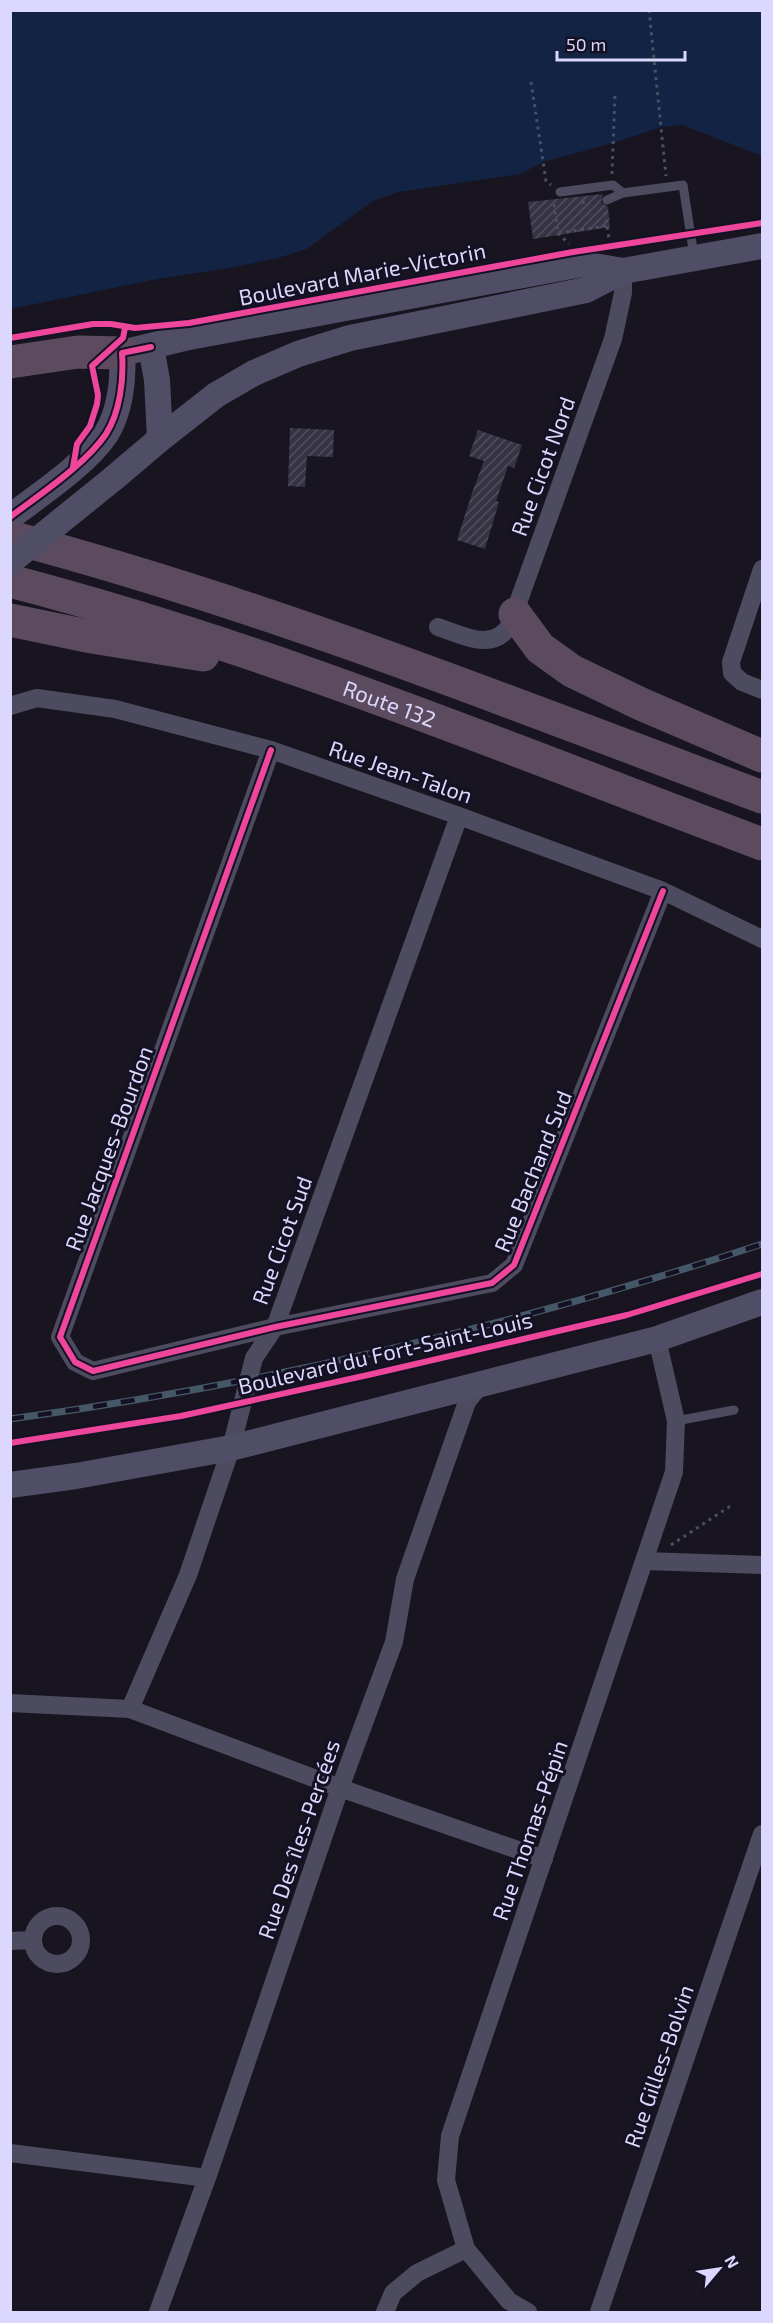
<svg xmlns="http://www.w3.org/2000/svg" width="773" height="2323" font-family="'Exo 2',sans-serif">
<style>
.water{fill:#132343}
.building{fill:url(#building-hatch)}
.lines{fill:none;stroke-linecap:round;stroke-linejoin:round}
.path{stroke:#48515f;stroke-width:3;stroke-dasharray:3 4.5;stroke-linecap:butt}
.lane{stroke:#4d4b60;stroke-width:9}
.street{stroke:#4d4b60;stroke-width:18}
.secondary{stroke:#504e66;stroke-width:26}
.highway{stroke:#5c4b5f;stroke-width:33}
.rail-casing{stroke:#465868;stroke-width:7}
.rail{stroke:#151124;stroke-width:4.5;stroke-dasharray:14;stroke-linecap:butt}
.secondary-bridge{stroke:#504e66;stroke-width:26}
.cycleway-casing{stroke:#151124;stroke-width:10}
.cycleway{stroke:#ed469a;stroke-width:6}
.labels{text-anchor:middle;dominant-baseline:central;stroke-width:6;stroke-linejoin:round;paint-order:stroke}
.street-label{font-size:22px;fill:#dcd7fc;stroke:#151124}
</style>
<defs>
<pattern id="building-hatch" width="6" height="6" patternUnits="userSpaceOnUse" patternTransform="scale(1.5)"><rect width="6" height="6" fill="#363342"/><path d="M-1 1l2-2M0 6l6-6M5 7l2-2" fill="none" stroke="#52505e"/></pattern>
</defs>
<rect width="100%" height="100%" fill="#181520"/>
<path class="water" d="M10 11H762V156L682 125 661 127 613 143 543 162 520 174 398 192 373 201 307 249 278 258 229 268 157 279 11 309Z"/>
<path class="building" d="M603 194 601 202 608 207 610 227 533 239 528 202Z
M290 428 334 430 333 457 307 456 305 487 288 486Z
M478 430 522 445 514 468 508 466 496 501 499 502 485 549 457 540 472 493 484 461 469 456Z"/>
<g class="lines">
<path class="path" d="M649 10 666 176
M531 82 546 181 551 185
M612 174 615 95
M583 201 584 209
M554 204 558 233 607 226
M605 212 610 246
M558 233 569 244
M671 1545 732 1505"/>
<path class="lane" d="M560 192 613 185 623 193
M607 200 623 193 683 185 694 256
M676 1421 734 1410"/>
<path class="street" d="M762 569 731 662 732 673 742 682 762 690
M438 627C462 635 493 653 510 625L613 339 623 293V271
M10 706 37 698 115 709 271 750 459 816 663 891 762 939
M271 750 60 1337 75 1362 93 1371 275 1327 492 1283 514 1265 663 891
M645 1561 762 1565
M10 1703 130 1709 340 1788 544 1859
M130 1709 188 1575 231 1448 254 1358 275 1327 459 816
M33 1940a24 24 0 1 1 48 0a24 24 0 1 1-48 0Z
M10 1941 33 1940
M10 2153 207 2178
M158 2312 207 2178 340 1788 394 1642 405 1579 467 1402 483 1382
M385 2312 393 2293 417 2273 466 2249
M528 2312 509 2301 466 2249 446 2180 450 2136 674 1472 676 1421 657 1339
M599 2312 762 1834"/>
<path class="secondary" d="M151 347 157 380 160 439
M114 478 160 439 216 395 254 373 298 354 350 338 586 290 623 271 762 246
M10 517C39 495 86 464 106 434 120 412 124 379 122 353L184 338 582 264 623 271
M10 1485 76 1476 231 1448 657 1339 762 1302"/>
<g class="highway">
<path d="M10 362 78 352 122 353"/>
<path d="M10 537C267 605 514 704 762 797"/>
<path id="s1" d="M10 581C268 648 514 751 762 844"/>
<path d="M515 614 540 648 572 671 641 704 762 756"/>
<path d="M10 620 92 637 203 655"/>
</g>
<defs>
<path id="rail" d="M10 1419C266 1384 518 1325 762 1244"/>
</defs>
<use href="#rail" class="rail-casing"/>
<use href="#rail" class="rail"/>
<path class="secondary-bridge" d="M10 562 114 478"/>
<defs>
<path id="cycleway" d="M10 338 93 324H111L135 328 189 323 573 252 762 223
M73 467 77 444 90 426 97 404 98 395 92 366 123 338 125 328
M10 517C39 495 86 464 106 434 120 412 124 379 122 353L151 347
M271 750 60 1337 75 1362 93 1371 275 1327 492 1283 514 1265 663 891
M10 1443 181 1416 368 1375 627 1315 762 1274"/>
</defs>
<use href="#cycleway" class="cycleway-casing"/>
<use href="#cycleway" class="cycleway"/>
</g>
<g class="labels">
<g class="street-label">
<text transform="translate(362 273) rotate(-11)">Boulevard Marie-Victorin</text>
<text transform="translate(542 466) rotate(-70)">Rue Cicot Nord</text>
<text stroke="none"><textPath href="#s1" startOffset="399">Route 132</textPath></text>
<text transform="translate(401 771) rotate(19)">Rue Jean-Talon</text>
<text transform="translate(108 1148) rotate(-70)">Rue Jacques-Bourdon</text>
<text transform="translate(532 1171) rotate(-68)">Rue Bachand Sud</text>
<text transform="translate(281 1240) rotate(-70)">Rue Cicot Sud</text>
<text transform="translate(385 1352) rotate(-13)">Boulevard du Fort-Saint-Louis</text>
<text transform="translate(529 1830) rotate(-71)">Rue Thomas-Pépin</text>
<text transform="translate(298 1839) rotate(-71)">Rue Des îles-Percées</text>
<text transform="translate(658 2066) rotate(-71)">Rue Gilles-Bolvin</text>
</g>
</g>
<rect width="773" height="2323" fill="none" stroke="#dcd7fc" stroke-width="24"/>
<g transform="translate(719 2269) rotate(61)" stroke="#151124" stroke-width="4.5" paint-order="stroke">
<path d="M0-4.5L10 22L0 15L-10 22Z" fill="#dcd7fc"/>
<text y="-9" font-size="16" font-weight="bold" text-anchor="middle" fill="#dcd7fc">N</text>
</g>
<path d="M557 51v9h128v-9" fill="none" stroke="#dcd7fc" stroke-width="3"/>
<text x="566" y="51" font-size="18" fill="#dcd7fc" stroke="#151124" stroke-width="4.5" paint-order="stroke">50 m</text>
</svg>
